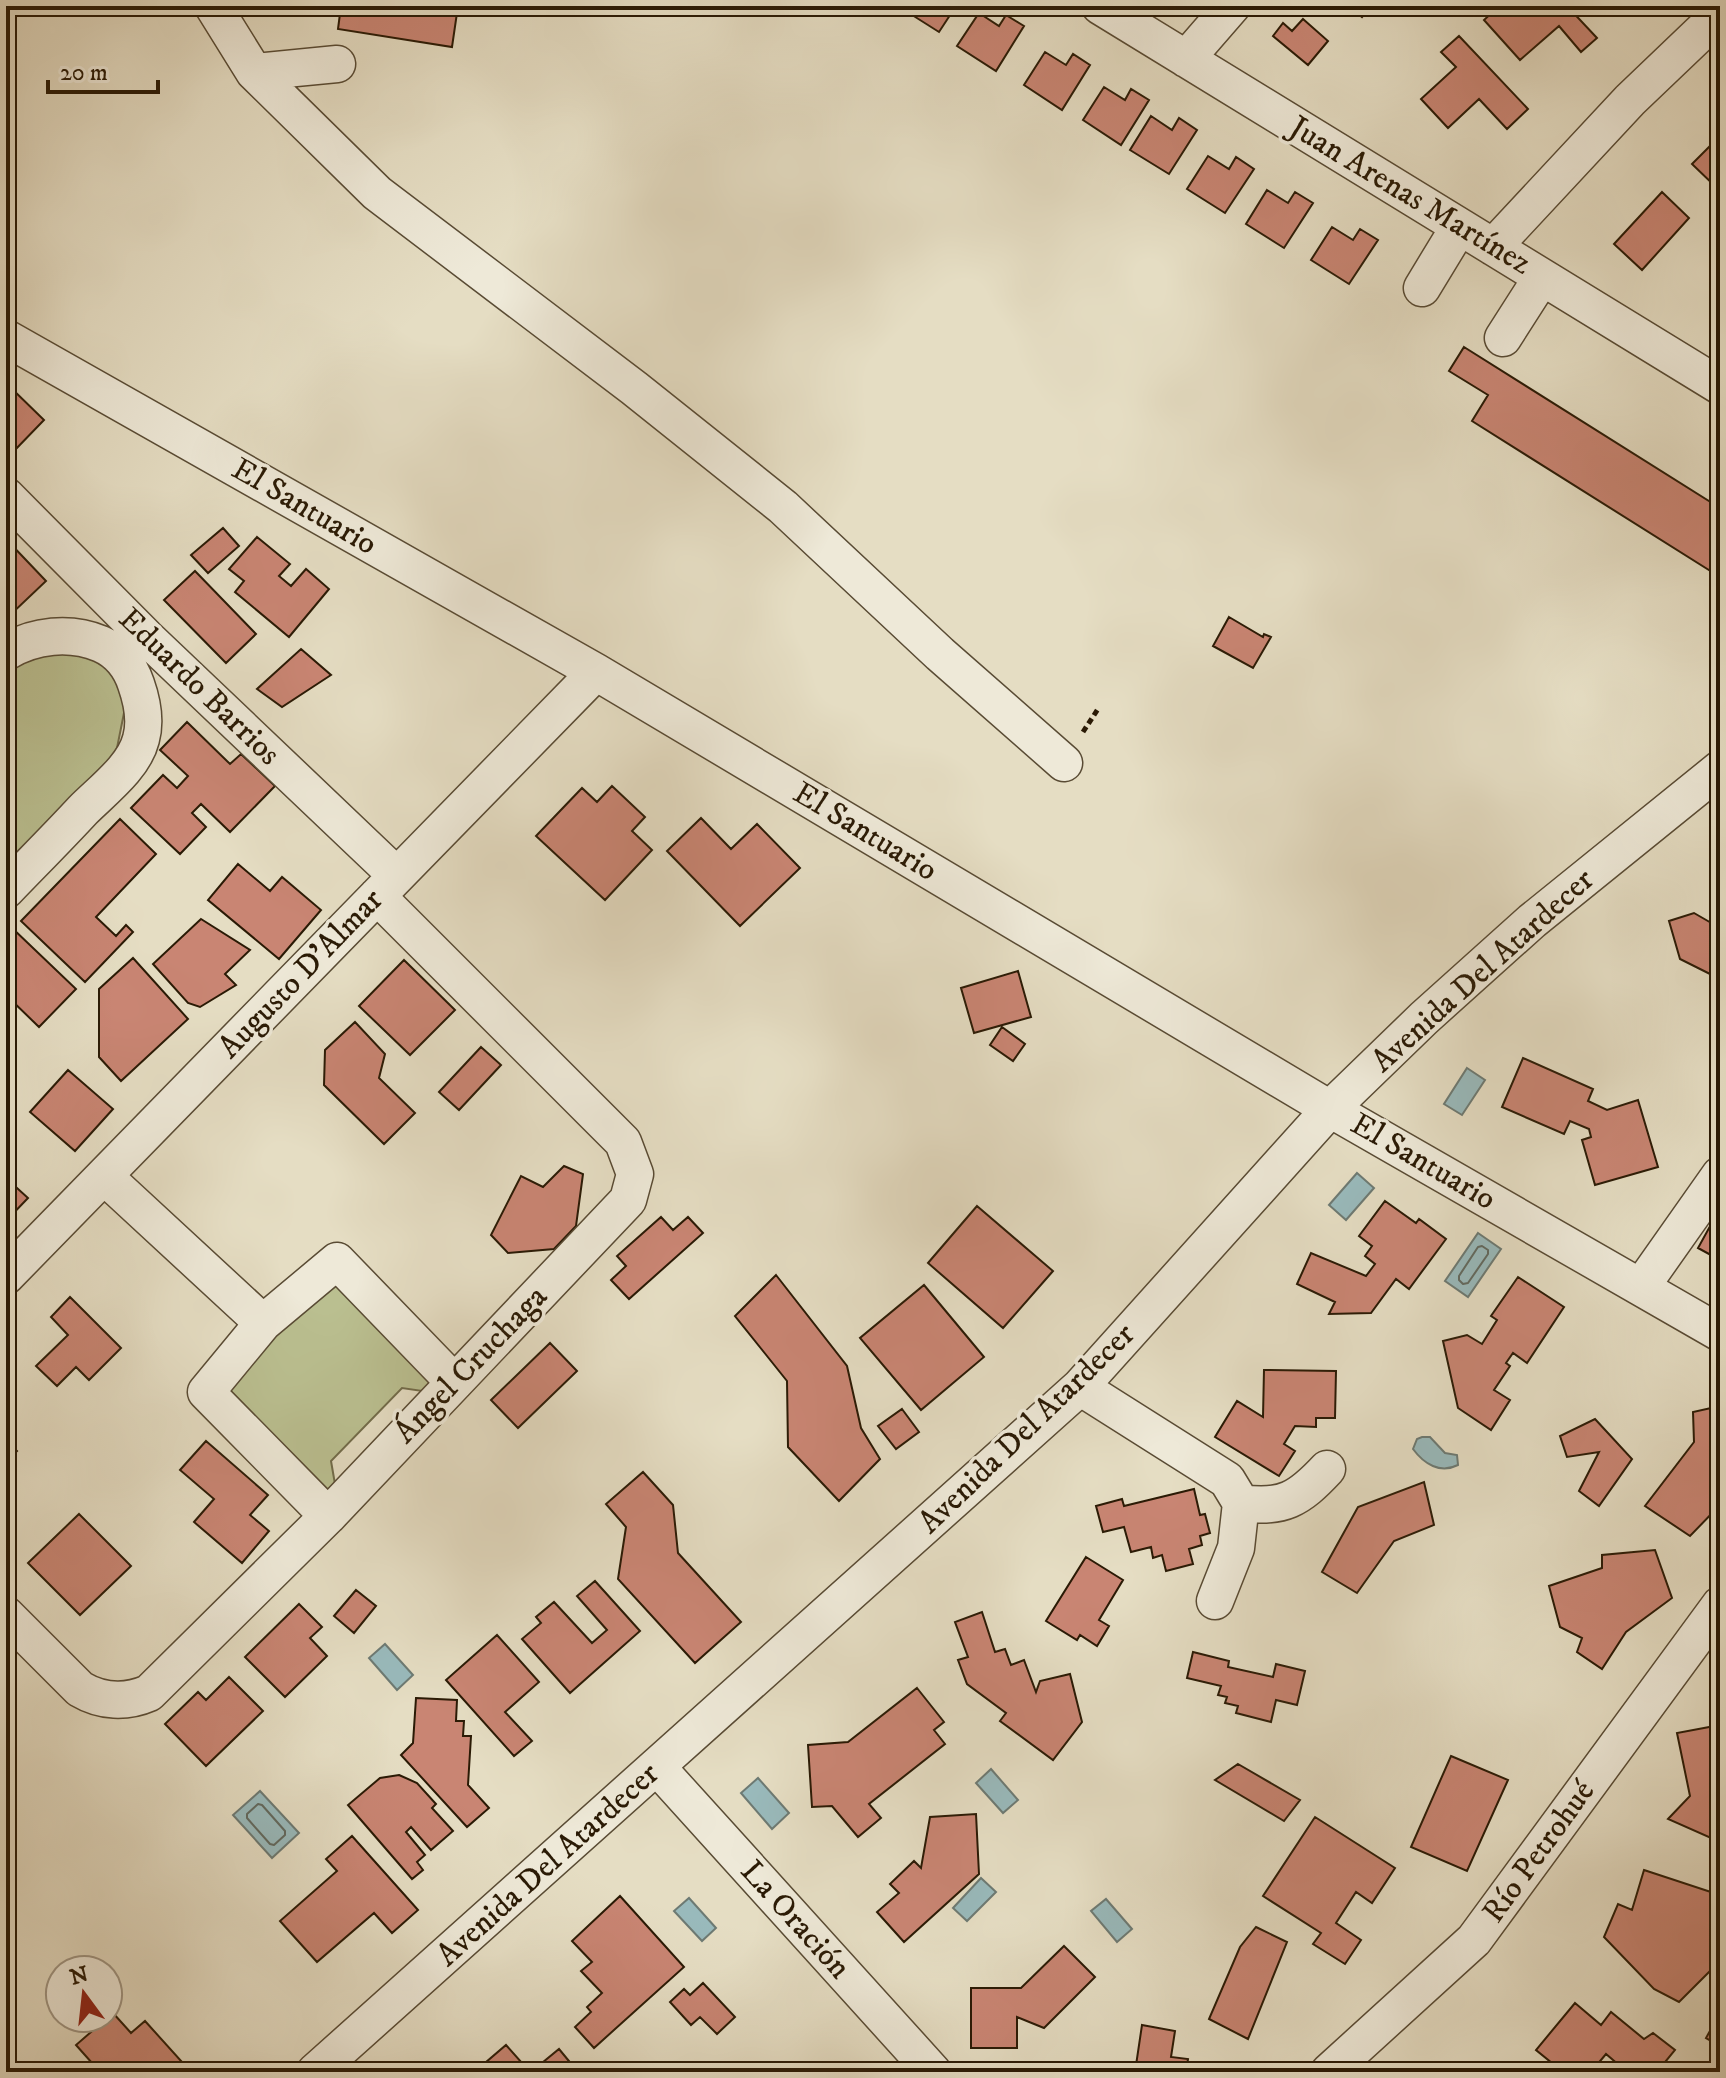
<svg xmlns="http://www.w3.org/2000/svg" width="1726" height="2078" font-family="'IM FELL DW Pica',serif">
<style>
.green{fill:#babf90;stroke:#726c4a;stroke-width:2}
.water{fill:#99babc;stroke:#6d7a73;stroke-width:2}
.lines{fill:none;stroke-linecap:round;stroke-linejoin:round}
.shore{stroke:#626a60;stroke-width:2}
.building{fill:#c98573;stroke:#2a1a05;stroke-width:2}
.minor-casing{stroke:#594b34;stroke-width:39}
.path{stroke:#2a1a05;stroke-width:5;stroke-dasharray:6 4;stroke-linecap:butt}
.minor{stroke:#eee9d8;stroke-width:36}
.labels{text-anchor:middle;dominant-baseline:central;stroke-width:7;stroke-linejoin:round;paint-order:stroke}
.street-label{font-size:32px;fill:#2a1a05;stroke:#eee9d8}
</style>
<rect width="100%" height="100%" fill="#e5ddc3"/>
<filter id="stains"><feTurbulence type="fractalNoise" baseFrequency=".0025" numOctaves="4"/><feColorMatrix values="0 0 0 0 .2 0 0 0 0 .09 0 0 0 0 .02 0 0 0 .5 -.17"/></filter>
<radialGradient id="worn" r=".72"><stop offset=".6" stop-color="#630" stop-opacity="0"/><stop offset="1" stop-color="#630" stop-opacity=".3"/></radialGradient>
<path class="green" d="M78 650 113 671 125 708 114 763 6 869V663L17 657Z
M334 1280 432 1381 429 1392 402 1388 331 1461 335 1484 330 1489H324L224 1394 225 1382Z"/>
<path class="water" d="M1467 1068 1485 1080 1462 1115 1444 1104Z
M1357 1173 1374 1188 1346 1220 1329 1205Z
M1478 1233 1501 1249 1468 1297 1445 1281Z
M1422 1437H1430L1445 1453 1457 1455 1458 1465C1440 1474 1424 1464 1413 1449L1417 1439Z
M385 1644 413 1675 397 1690 369 1658Z
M991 1769 1018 1800 1003 1813 976 1783Z
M758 1778 789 1813 772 1829 741 1793Z
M260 1791 299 1833 272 1858 233 1815Z
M981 1878 996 1892 967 1921 953 1908Z
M689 1898 716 1928 702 1941 674 1911Z
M1106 1899 1132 1929 1117 1942 1091 1911Z"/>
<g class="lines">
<path class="shore" d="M1482 1246 1488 1250V1254L1468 1283 1463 1284 1459 1280V1276L1478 1247Z
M258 1804 262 1805 285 1831V1835L274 1845 270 1844 247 1818V1814Z"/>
</g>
<path class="building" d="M341 6H458L452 47 338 29Z
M902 6H956L939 32 901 8Z
M1349 6H1371L1362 17Z
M1499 6H1567L1597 38 1581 52 1559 26 1520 60 1484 20Z
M979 13 999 26 1006 15 1024 26 996 71 957 46Z
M1303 19 1328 41 1308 65 1273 36 1283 23 1292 31Z
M1459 36 1528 109 1507 129 1479 99 1448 128 1421 99 1456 67 1441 52Z
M1045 52 1066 65 1073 54 1090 65 1062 110 1024 85Z
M1104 87 1125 100 1131 89 1149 100 1121 145 1083 120Z
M1151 116 1172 130 1179 118 1197 130 1169 174 1130 150Z
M1720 136V190H1719L1692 164Z
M1208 156 1229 169 1236 157 1254 169 1225 213 1187 189Z
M1267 190 1288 203 1295 192 1313 203 1284 248 1246 224Z
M1662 192 1689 218 1642 270 1614 244Z
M1332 227 1353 240 1360 229 1378 240 1349 284 1311 260Z
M1464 347 1720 508V577L1472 421 1488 395 1449 371Z
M6 383 44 420 13 452 6 445Z
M223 528 239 546 208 573 191 555Z
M257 537 290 564 279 576 291 586 306 569 329 589 289 637 235 592 244 581 229 569Z
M6 539 46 581 6 619Z
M195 571 256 634 226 663 164 600Z
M1229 617 1263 637 1264 634 1271 637 1253 668 1213 646Z
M301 649 331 675 282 707 257 689Z
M187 722 230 764 241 754 275 786 230 832 201 804 192 813 206 827 180 854 131 808 163 775 177 788 188 776 160 750Z
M612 786 645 817 632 831 652 850 605 900 536 836 582 788 597 802Z
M701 818 731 849 757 824 800 868 740 926 667 851Z
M120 819 156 854 96 917 116 936 126 925 133 932 85 982 21 921Z
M238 864 270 891 282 877 321 910 279 959 208 900Z
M1694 913 1720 928V969L1712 975 1680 959 1669 921Z
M201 919 250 950 225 974 236 985 200 1007 188 1003 153 964Z
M10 926 76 989 39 1027 6 995V930Z
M133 958 188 1019 121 1081 99 1057V989Z
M404 960 455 1010 410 1055 359 1006Z
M1018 971 1031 1017 974 1033 961 988Z
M355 1022 385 1054 379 1078 415 1113 384 1144 324 1085 325 1050Z
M1002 1027 1025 1044 1013 1061 990 1045Z
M481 1047 501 1065 459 1110 439 1092Z
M1523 1058 1593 1089 1588 1101 1607 1110 1638 1100 1658 1167 1595 1185 1582 1140 1591 1137 1589 1129 1570 1121 1564 1134 1502 1107Z
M68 1070 113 1109 75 1151 30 1112Z
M564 1166 583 1174 576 1226 554 1249 508 1253 491 1235 521 1176 543 1187Z
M6 1178 28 1198 6 1221Z
M1385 1201 1416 1223 1419 1219 1446 1239 1409 1289 1396 1279 1371 1313 1329 1314 1335 1302 1297 1284 1311 1253 1366 1276 1375 1264 1365 1256 1372 1246 1359 1236Z
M977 1206 1053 1271 1003 1328 928 1263Z
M661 1217 673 1230 688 1217 703 1233 629 1299 611 1280 626 1266 617 1256Z
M1714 1219 1720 1222V1260L1698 1248Z
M776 1275 847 1366 861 1428 880 1459 839 1501 788 1447 787 1381 735 1316Z
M1518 1277 1564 1307 1527 1363 1513 1353 1506 1363 1510 1366 1494 1390 1510 1400 1491 1430 1458 1408 1443 1341 1467 1335 1482 1344 1497 1320 1491 1316Z
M924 1285 984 1357 921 1410 860 1338Z
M70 1297 121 1348 89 1380 76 1367 57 1386 36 1366 68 1335 51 1317Z
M550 1343 577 1371 518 1428 491 1400Z
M1264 1370 1336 1371 1335 1418H1316V1427L1295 1426 1284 1444 1295 1451 1279 1476 1215 1437 1237 1401 1263 1417Z
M1720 1406V1505L1690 1536 1645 1506 1694 1442 1693 1412Z
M902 1409 919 1432 896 1449 878 1426Z
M1595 1419 1632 1459 1599 1506 1579 1491 1599 1452 1567 1457 1560 1436Z
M6 1441 17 1451 6 1462Z
M206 1441 268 1495 250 1515 269 1531 242 1563 194 1522 214 1499 180 1470Z
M643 1472 673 1505 678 1553 741 1622 695 1663 618 1579 626 1527 606 1504Z
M1424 1482 1434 1525 1394 1541 1357 1593 1322 1572 1358 1507Z
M1194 1489 1200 1515 1205 1514 1210 1533 1200 1536 1202 1545 1189 1549 1193 1564 1166 1571 1162 1555 1153 1558 1151 1547 1131 1552 1124 1527 1103 1532 1096 1506 1122 1499 1124 1506Z
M79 1514 131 1566 80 1615 28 1563Z
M1655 1550 1672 1598 1626 1632 1602 1669 1577 1652 1582 1638 1560 1627 1549 1586 1602 1568V1555Z
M1086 1557 1123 1580 1099 1620 1109 1626 1097 1646 1080 1635 1077 1640 1046 1621Z
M595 1581 640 1631 570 1693 522 1639 541 1623 536 1617 554 1602 592 1643 607 1630 577 1596Z
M356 1590 376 1606 354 1633 334 1616Z
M299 1604 322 1627 310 1638 327 1656 285 1697 245 1657Z
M982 1612 995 1652 1005 1649 1011 1665 1024 1660 1036 1692 1040 1681 1070 1674 1082 1722 1053 1760 1000 1721 1006 1713 967 1684 958 1660 968 1657 955 1622Z
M497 1635 539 1682 505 1712 532 1741 514 1756 446 1680Z
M1193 1652 1229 1661 1228 1667 1273 1677 1276 1664 1305 1671 1297 1705 1276 1700 1271 1722 1236 1713 1238 1706 1225 1703 1227 1697 1218 1695 1221 1686 1187 1678Z
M229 1677 263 1711 206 1766 165 1724 198 1692 206 1700Z
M917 1688 944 1722 934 1730 945 1744 869 1804 881 1818 858 1837 832 1806 812 1807 808 1745 848 1742Z
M416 1698 457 1700 456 1721H464L463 1736H471L468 1785 489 1808 467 1827 401 1755 413 1743Z
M1720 1725V1842L1668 1819 1690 1796 1677 1733Z
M1451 1756 1508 1780 1467 1871 1411 1847Z
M1238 1764 1300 1800 1284 1821 1215 1780Z
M399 1775 417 1783 436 1804 432 1808 453 1831 431 1850 411 1827 406 1832 425 1855 417 1862 423 1870 412 1879 348 1805 380 1778Z
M976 1814 979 1874 904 1942 877 1912 899 1893 890 1884 914 1861 921 1868 930 1817Z
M1315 1817 1395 1868 1372 1903 1356 1892 1336 1923 1361 1940 1345 1964 1313 1944 1321 1933 1263 1896Z
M352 1836 418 1910 392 1933 374 1913 317 1962 280 1921 337 1871 326 1859Z
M1644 1870 1720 1895V1961L1679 2002 1654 1989 1604 1937 1618 1904 1632 1910Z
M620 1896 684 1967 594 2048 575 2027 591 2012 587 2007 602 1993 581 1971 592 1962 572 1941Z
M1256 1927 1287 1942 1248 2039 1209 2019 1240 1947Z
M1064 1946 1095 1977 1044 2028 1017 2017V2048H971V1988H1021Z
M703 1983 735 2017 717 2034 700 2017 691 2025 670 2002 684 1989 690 1995Z
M1575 2003 1601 2025 1611 2012 1644 2039 1653 2033 1675 2050 1657 2072H1627L1606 2054 1591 2072H1563L1536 2050Z
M113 2013 131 2033 145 2021 191 2072H100L76 2045Z
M1720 2013V2046L1706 2038Z
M1142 2025 1175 2031 1171 2057 1188 2059 1186 2072H1135Z
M506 2045 530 2072H492L485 2063Z
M559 2049 573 2066 566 2072H531Z"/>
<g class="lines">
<defs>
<path id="minor" d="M213 6 254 72 377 193 634 388 783 507 940 654 1064 763
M1100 6 1720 386
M1186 59 1232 6
M254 72 337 64
M1493 247 1630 100 1720 14
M1422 288 1459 227
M6 338 596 672 1330 1109 1720 1333
M1503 338 1542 277
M6 496 146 637 396 875
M6 652C34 635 70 631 101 644 119 652 130 666 136 684 142 701 146 721 141 739 134 767 103 790 83 810 58 837 32 863 6 890
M104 1176 263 1323
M6 1276 596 672
M1641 1287 1720 1175
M1080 1387 1227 1480 1241 1503 1236 1548 1215 1601
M1241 1503C1283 1509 1299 1499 1327 1469
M328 1516 206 1392 263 1323 337 1261 454 1382
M6 1615 80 1689C102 1702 126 1703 149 1693L328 1516 628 1200 635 1174 623 1142 377 896
M658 1768 933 2072
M315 2072 1080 1387 1330 1109 1424 1018 1532 921 1720 769
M1329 2072 1474 1940 1720 1605"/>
</defs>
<use href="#minor" class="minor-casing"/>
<path class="path" d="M1083 732 1098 709"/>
<use href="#minor" class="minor"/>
</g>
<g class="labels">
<g class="street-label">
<text transform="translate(1410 196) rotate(31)">Juan Arenas Martínez</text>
<text transform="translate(304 507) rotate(30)">El Santuario</text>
<text transform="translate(199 687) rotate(44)">Eduardo Barrios</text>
<text transform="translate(865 832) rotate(31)">El Santuario</text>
<text transform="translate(1483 971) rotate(-42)">Avenida Del Atardecer</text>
<text transform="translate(301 974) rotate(-46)">Augusto D'Almar</text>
<text transform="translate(1423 1162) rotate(30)">El Santuario</text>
<text transform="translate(471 1365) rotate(-46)">Ángel Cruchaga</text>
<text transform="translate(1027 1429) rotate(-44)">Avenida Del Atardecer</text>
<text transform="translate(1539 1852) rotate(-54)">Río Petrohué</text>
<text transform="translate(548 1865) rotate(-42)">Avenida Del Atardecer</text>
<text transform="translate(795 1920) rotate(48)">La Oración</text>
</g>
</g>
<rect width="1726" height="2078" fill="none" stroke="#e5ddc3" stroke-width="32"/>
<rect x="8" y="8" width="1710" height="2062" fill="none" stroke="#2a1a05" stroke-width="4"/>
<rect x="16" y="16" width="1694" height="2046" fill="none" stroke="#2a1a05" stroke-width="2"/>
<g transform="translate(84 1994) rotate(345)"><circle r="38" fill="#eee9d8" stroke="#a09684" stroke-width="2"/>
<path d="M0-6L14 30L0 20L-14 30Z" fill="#8f2418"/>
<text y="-12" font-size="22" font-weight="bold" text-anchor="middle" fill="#2a1a05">N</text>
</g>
<path d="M48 80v12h110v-12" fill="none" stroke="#2a1a05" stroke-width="4"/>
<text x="60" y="80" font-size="24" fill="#2a1a05" stroke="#eee9d8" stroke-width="6" paint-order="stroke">20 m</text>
<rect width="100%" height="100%" filter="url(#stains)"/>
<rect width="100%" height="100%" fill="url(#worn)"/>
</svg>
